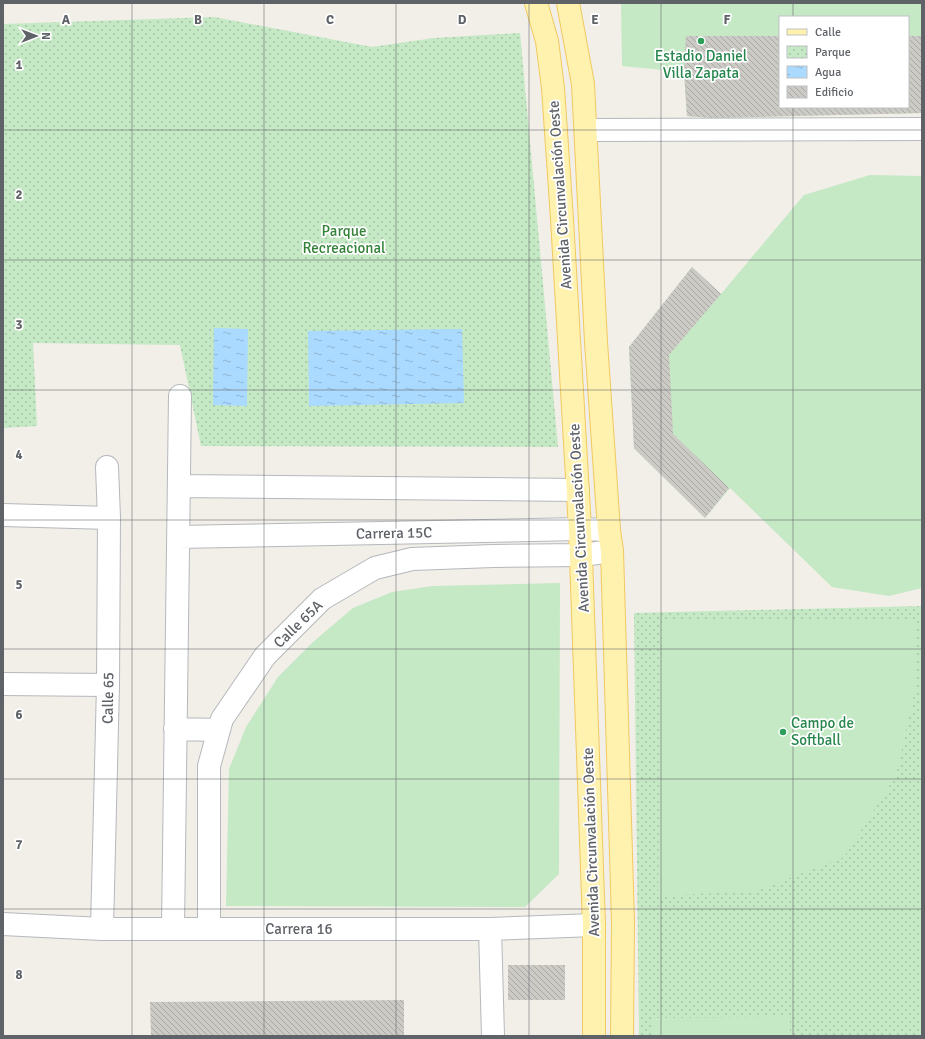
<svg xmlns="http://www.w3.org/2000/svg" width="925" height="1039" font-family="Signika,sans-serif">
<style>
.park{fill:url(#park-dots)}
.garden{fill:#c5e8c5;fill-rule:evenodd}
.water{fill:url(#water-ripples)}
.building{fill:url(#building-back-hatch)}
.lines{fill:none;stroke-linecap:round;stroke-linejoin:round}
.minor-casing{stroke:#b5b8bc;stroke-width:24}
.major-casing{stroke:#f2c960;stroke-width:24}
.minor{stroke:#fff;stroke-width:22}
.major{stroke:#fff2af;stroke-width:22}
.grid{fill:none;stroke:#5f6368;stroke-width:1;stroke-opacity:0.55}
.leisure-dot{fill:#2e9e5b;stroke:#fff;stroke-width:1.5}
.labels{text-anchor:middle;dominant-baseline:central;stroke-width:3.5;stroke-linejoin:round;paint-order:stroke}
.leisure-label{font-size:15px;fill:#27864d;stroke:#fff}
.street-label{font-size:15px;fill:#5f6368;stroke:#fff}
.park-label{font-size:15px;fill:#348238;stroke:#fff}
.grid-label{font-size:13px;text-anchor:middle;font-weight:bold;fill:#5f6368;stroke:#fff;stroke-width:3.5;stroke-linejoin:round;paint-order:stroke}
</style>
<defs>
<pattern id="park-dots" width="8" height="8" patternUnits="userSpaceOnUse"><rect width="8" height="8" fill="#c5e8c5"/><path d="M2 2h.1M6 6h.1" fill="none" stroke="#a3c0a4" stroke-width="1.8" stroke-linecap="round"/></pattern>
<pattern id="water-ripples" width="26" height="14" patternUnits="userSpaceOnUse"><rect width="26" height="14" fill="#aadaff"/><path d="M2 4q2-2 4 0t4 0M15 11q2-2 4 0t4 0" fill="none" stroke="#8eb4d2"/></pattern>
<pattern id="building-back-hatch" width="6" height="6" patternUnits="userSpaceOnUse"><rect width="6" height="6" fill="#cccac5"/><path d="M-1 5l2 2M0 0l6 6M5-1l2 2" fill="none" stroke="#a9a8a4"/></pattern>
</defs>
<rect width="100%" height="100%" fill="#f1efe8"/>
<path class="park" d="M214 17 372 47 434 38 520 33 558 447 201 446 180 345 33 343 37 426 3 428V24Z
M922 606V1036H639L634 613Z"/>
<path class="garden" d="M621 3H922V113L712 118 687 116 684 72 622 66ZM780 17H908V107H780Z
M870 175 922 176V588L889 596 832 587 730 488 705 518 634 448 629 347 692 267 721 294 804 195Z
M560 583 559 874 525 907 226 906 229 769 246 727 278 677 313 642 353 608 392 592 432 586Z
M915 619 916 687 896 776 844 857 757 891 658 896 662 620Z
M790 1017V1036H651V1018Z"/>
<path class="water" d="M214 328 248 329 247 406 213 405Z
M462 329 464 403 309 406 308 331Z"/>
<path class="building" d="M686 36H780V107H908V36H922V113L712 118 687 116 684 72Z
M692 267 721 294 669 355 673 434 729 488 705 518 634 448 629 347Z
M508 965H565V1000H508Z
M404 1000V1036H151L150 1002Z"/>
<g class="lines">
<defs>
<path id="minor" d="M586 130 922 129
M179 486 578 490
M3 515 109 518
M178 537 580 529 609 530
M3 684 108 685
M175 729 219 730
M3 924 102 929H490L594 925
M102 929 108 685 109 518 107 467
M173 929 180 396
M209 929V766L222 719 265 656 322 599 375 568 412 559 493 556 582 555 612 551
M490 929 493 1036"/>
<path id="major" d="M536 3 547 41 553 88 562 219 580 529 594 925V1036
M568 3 583 84 596 342 609 530 612 551 623 922 622 1036"/>
</defs>
<use href="#minor" class="minor-casing"/>
<use href="#major" class="major-casing"/>
<use href="#minor" class="minor"/>
<use href="#major" class="major"/>
</g>
<path class="grid" d="M132 3V1036M264 3V1036M396 3V1036M529 3V1036M661 3V1036M793 3V17M793 107V1036M3 130H922M3 260H922M3 390H922M3 520H922M3 649H922M3 779H922M3 909H922"/>
<g class="leisure-dot">
<circle cx="701" cy="41" r="4"/>
<circle cx="783" cy="732" r="4"/>
</g>
<g class="labels">
<g class="leisure-label">
<text x="701" y="56">Estadio Daniel<tspan x="701" dy="17">Villa Zapata</tspan></text>
<text x="791" y="723" text-anchor="start">Campo de<tspan x="791" dy="17">Softball</tspan></text>
</g>
<g class="street-label">
<text transform="translate(560 195) rotate(-94)">Avenida Circunvalación Oeste</text>
<text transform="translate(579 518) rotate(-93)">Avenida Circunvalación Oeste</text>
<text transform="translate(394 533) rotate(-1)">Carrera 15C</text>
<text transform="translate(298 624) rotate(-44)">Calle 65A</text>
<text transform="translate(108 698) rotate(-89)">Calle 65</text>
<text transform="translate(591 842) rotate(-92)">Avenida Circunvalación Oeste</text>
<text x="299" y="929">Carrera 16</text>
</g>
<g class="park-label">
<text x="344" y="231">Parque<tspan x="344" dy="17">Recreacional</tspan></text>
</g>
</g>
<g class="grid-label">
<text x="66" y="24">A</text>
<text x="198" y="24">B</text>
<text x="330" y="24">C</text>
<text x="462" y="24">D</text>
<text x="595" y="24">E</text>
<text x="727" y="24">F</text>
<text x="19" y="69">1</text>
<text x="19" y="199">2</text>
<text x="19" y="329">3</text>
<text x="19" y="459">4</text>
<text x="19" y="589">5</text>
<text x="19" y="719">6</text>
<text x="19" y="849">7</text>
<text x="19" y="979">8</text>
</g>
<rect width="925" height="1039" fill="none" stroke="#5f6368" stroke-width="8"/>
<rect x="779" y="16" width="130" height="92" fill="#ffffff" stroke="#bfc1c3"/>
<rect x="787" y="29" width="20" height="6" fill="#fff2af" stroke="#bfc1c3"/>
<text x="815" y="36" font-size="12" fill="#5f6368">Calle</text>
<rect x="787" y="46" width="20" height="12" fill="url(#park-dots)" stroke="#bfc1c3"/>
<text x="815" y="56" font-size="12" fill="#5f6368">Parque</text>
<rect x="787" y="66" width="20" height="12" fill="url(#water-ripples)" stroke="#bfc1c3"/>
<text x="815" y="76" font-size="12" fill="#5f6368">Agua</text>
<rect x="787" y="86" width="20" height="12" fill="url(#building-back-hatch)" stroke="#bfc1c3"/>
<text x="815" y="96" font-size="12" fill="#5f6368">Edificio</text>
<g transform="translate(36 36) rotate(90)" stroke="#ffffff" stroke-width="3" paint-order="stroke">
<path d="M0-3L7 15L0 10L-7 15Z" fill="#5f6368"/>
<text y="-6" font-size="11" font-weight="bold" text-anchor="middle" fill="#5f6368">N</text>
</g>
</svg>
